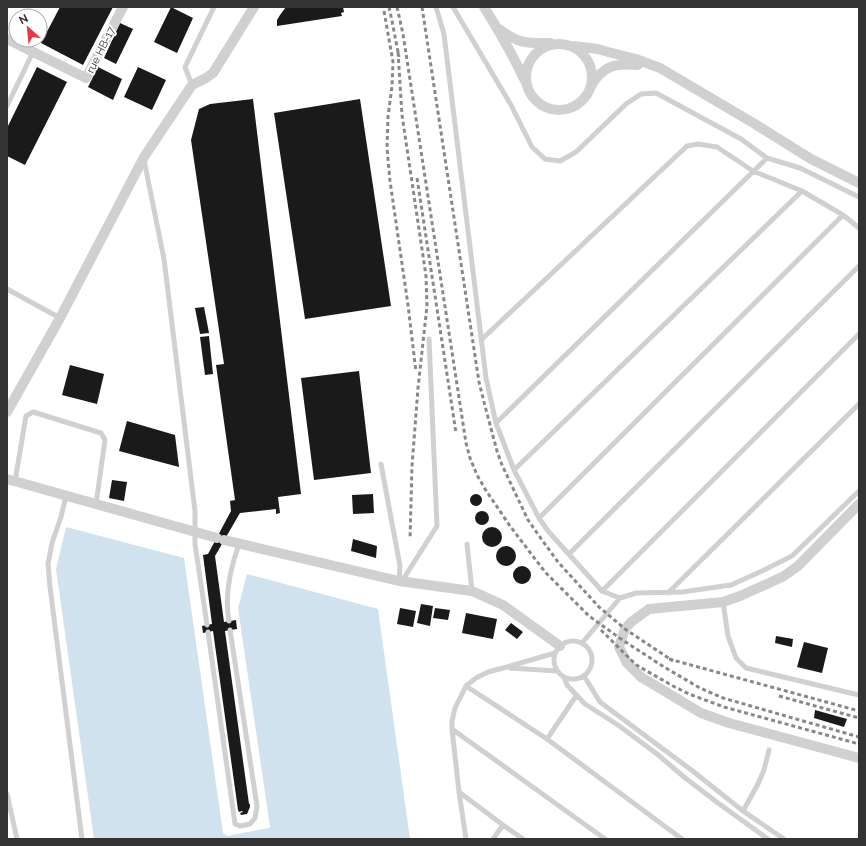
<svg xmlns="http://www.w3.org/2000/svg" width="866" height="846" font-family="Raleway,sans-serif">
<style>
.water{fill:#cfe2ee}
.building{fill:#1a1a1a}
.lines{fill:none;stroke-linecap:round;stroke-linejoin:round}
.service{stroke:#d0d0d0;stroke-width:5}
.minor{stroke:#d0d0d0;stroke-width:10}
.rail{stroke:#888;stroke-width:3;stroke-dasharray:4 3;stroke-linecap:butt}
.labels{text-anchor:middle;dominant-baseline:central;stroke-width:4;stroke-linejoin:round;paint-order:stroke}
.street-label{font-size:11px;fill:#333;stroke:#fff}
</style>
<rect width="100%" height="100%" fill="#fff"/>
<path class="water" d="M66 527 184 558 223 833 227 836 269 828 270 827 238 608 247 574 378 609 410 839H94L56 569Z"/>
<path class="building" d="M60 7H113L83 65 41 43Z
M171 7 193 18 177 53 154 42Z
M286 7H343L344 12 341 13 342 16 277 26V20L280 15Z
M120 23 133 29 116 64 104 58Z
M37 67 67 82 25 165 7 156V128Z
M98 67 122 79 113 100 88 87Z
M138 67 166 80 152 110 124 97Z
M253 99 301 494 278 497 280 513 276 514V509L240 513 215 556 224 622 236 620 237 629 225 631 249 804H250V807L247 814 241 815 240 813 243 812 242 811 239 812 238 810 213 631 203 633 202 626 212 624 203 555 208 554 231 511 230 501 235 500 216 365 224 364 191 140 199 109 210 104Z
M360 99 391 306 305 319 274 113Z
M204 307 209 333 200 334 195 308Z
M209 336 213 374 205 375 200 337Z
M70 365 104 374 97 404 62 395Z
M359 371 371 473 314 480 301 378Z
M127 421 175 435 179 467 119 451Z
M112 480 127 482 124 501 109 498Z
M470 500a6 6 0 1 1 12 0a6 6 0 1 1-12 0Z
M373 494 374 513 353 514 352 495Z
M475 518a7 7 0 1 1 14 0a7 7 0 1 1-14 0Z
M482 537a10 10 0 1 1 20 0a10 10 0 1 1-20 0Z
M353 539 377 546 376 558 351 551Z
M496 556a10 10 0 1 1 20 0a10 10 0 1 1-20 0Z
M513 575a9 9 0 1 1 18 0a9 9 0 1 1-18 0Z
M421 604 433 606 430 626 417 623Z
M400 608 416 611 413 627 397 624Z
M435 608 450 610 448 620 433 618Z
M466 613 497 619 493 639 462 633Z
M511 623 523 632 517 639 505 630Z
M776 636 793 639 792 647 775 643Z
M804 642 828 648 822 673 797 667Z
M815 710 847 719 844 727 814 718Z"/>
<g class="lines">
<path class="service" d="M436 7 444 34 486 378 496 423 514 470 539 518 548 531 602 591 620 598 636 593 682 592 731 585 762 571 792 556 859 491
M453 7 511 105 532 147 545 159 560 161 576 152 626 104 641 94 656 93 741 139 767 158 800 168 859 197
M192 85 185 67 214 7
M7 106 33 52
M144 160 164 259 195 511V544L207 625
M7 289 60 318
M481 340 687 146 698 144 717 147 753 171 802 191 843 215 859 228
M496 423 767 158
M381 464 400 566 399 581
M514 470 802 191
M15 481 26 416 33 412 101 433 105 440 96 504
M66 496 61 517 52 543 48 564 50 587 82 839
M539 518 843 215
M467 544 472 591
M569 554 859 266
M402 581 437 526 429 339
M602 591 859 334
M668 593 859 404
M723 602 728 636 736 658 746 668 859 695
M229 621C224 595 230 569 239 544
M208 632 235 824 240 826 250 824 255 818 257 806 230 630
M554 660a19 19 0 1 1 38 0a19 19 0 1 1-38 0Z
M582 643 620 598
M510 668 557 671
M584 676 600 702 694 772 743 811 784 839
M564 677 567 685 585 704 618 725 657 754 684 777 718 803 768 839
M466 686 547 739 682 839
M452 729 605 839
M547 739 576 696
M459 792 503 825 523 839
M7 794 17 839
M743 811 758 784 764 770 769 750
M466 839 459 792 452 729V721L455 708 466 686 476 678 488 672 507 667 555 653
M493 839 503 825"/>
<path class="minor" d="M484 7C499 31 513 55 525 81
M499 29C519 44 526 43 550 43
M7 39 86 78 123 7
M526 77a33 33 0 1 1 66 0a33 33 0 1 1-66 0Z
M573 46 598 49 608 52 636 59 660 68 755 124 811 159 859 183
M591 86C603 65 616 63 638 65
M7 412 60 318 144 157 192 85 206 78 213 73 254 7
M7 479 217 538
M859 504 798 566 784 576 767 584 740 596 723 602 649 609 631 622 625 629 619 647 627 663 641 677 701 713 729 723 859 758
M224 540 399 581 472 591 503 605 560 646"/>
<path class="rail" d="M389 7 392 21 399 57
M397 7 403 34 466 443 470 458 477 475 485 489 510 526 545 572 589 616 621 639 664 667 700 688 723 698 859 737
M422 7 479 382 485 406 497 451 502 465 528 520 537 533 558 562 599 607 625 629 673 661
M384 11 393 62 392 86 388 117 387 148 390 181 408 305 416 372
M398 52 402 115 426 276 427 306 418 388 412 466 410 539
M417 178 456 433
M601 630 630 659 638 666 673 686 689 694 724 707 859 744
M669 659 859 711
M779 696 859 718"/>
</g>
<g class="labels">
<g class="street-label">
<text transform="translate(101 50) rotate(-63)">rue HB-17</text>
</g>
</g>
<rect width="866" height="846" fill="none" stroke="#333333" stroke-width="16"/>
<g transform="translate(28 28) rotate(333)"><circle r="19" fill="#ffffff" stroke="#adadad"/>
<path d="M0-3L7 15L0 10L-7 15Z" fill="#e63946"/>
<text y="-6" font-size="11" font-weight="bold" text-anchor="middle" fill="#333333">N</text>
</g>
</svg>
